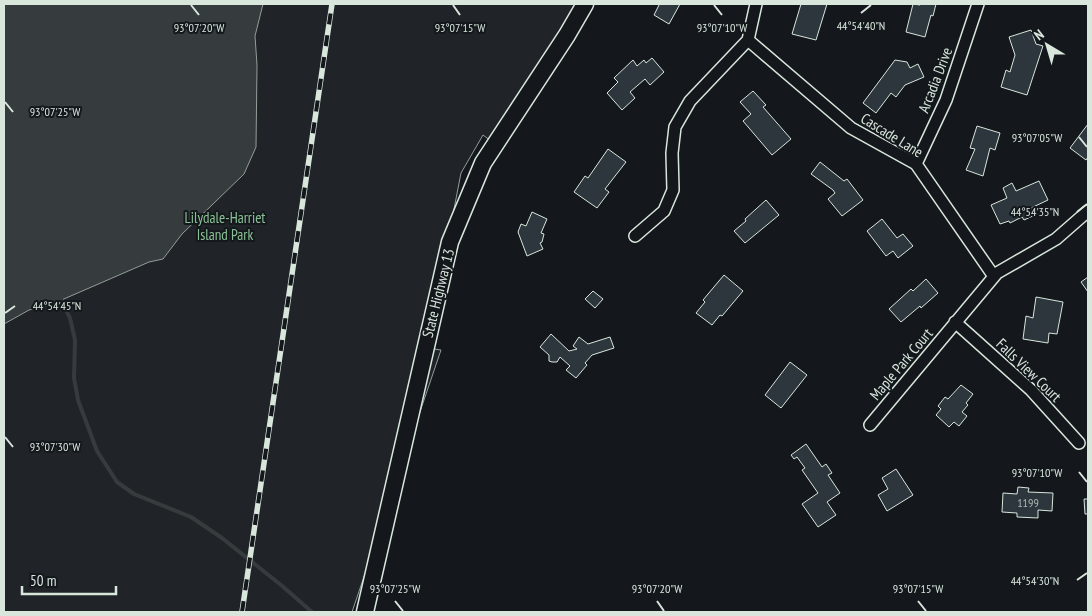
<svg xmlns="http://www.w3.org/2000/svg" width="1092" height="616" font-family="'PT Sans Narrow',sans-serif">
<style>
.green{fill:#202428;stroke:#939e99}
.water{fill:#363b3e;stroke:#939e99}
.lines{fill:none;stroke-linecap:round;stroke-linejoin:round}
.stream{stroke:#363b3e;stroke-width:4}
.building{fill:#2c363c;stroke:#d8e6dc}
.street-casing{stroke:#d8e6dc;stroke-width:14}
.secondary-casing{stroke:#d8e6dc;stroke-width:19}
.street{stroke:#14181c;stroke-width:11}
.secondary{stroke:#14181c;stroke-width:16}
.rail-casing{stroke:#d8e6dc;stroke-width:5.5}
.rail{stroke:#14181c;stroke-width:4;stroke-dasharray:11;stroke-linecap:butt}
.ticks{fill:none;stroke:#d8e6dc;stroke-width:2}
.labels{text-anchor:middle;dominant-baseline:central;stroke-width:4;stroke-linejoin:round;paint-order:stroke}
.number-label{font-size:12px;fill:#adbab4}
.street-label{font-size:15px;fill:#d8e6dc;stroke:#14181c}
.park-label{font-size:15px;fill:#8ac095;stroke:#14181c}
.ticks-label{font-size:12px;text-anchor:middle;fill:#d8e6dc;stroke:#14181c;stroke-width:4;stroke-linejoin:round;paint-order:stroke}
</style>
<rect width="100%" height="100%" fill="#14181c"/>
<path class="green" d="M4 4H583L499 147 483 135 461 173 427 348 441 350 352 612H4Z"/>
<path class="water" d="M4 4H263L255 36 257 65 256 147 244 174 182 234 163 259 149 262 50 305 29 310 4 324Z"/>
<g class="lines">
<path class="stream" d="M61 300 70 318 75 340 74 378 78 400 97 451 117 482 134 494 191 517 222 538 281 585 312 612"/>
</g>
<path class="building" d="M657 4H680L669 24 654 15 659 5Z
M801 4H827L816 40 792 34Z
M913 4 920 5V4H936L933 16 931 15 925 37 906 32Z
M1031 30 1036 44 1043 46 1027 95 1001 87 1006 70 1010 72 1015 55 1009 37Z
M652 58 664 72 650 85 645 79 630 92 635 98 622 110 607 93 618 82 614 78 633 60 637 66 644 60 646 63Z
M895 60 907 62 910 68 918 64 924 77 905 85 896 97 891 93 876 113 863 103Z
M753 91 766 105 763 107 791 139 772 155 743 121 751 114 740 102Z
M1088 124V157L1086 160 1070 148Z
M977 126 1000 133 995 150 990 148 983 176 966 170 975 149 970 148Z
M608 149 626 162 605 189 609 192 597 208 574 192 585 176 588 178Z
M820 162 844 181 847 179 863 200 842 216 828 199 835 193 833 190 811 174Z
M1039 181 1048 200 1031 208 1035 215 1024 220 1022 217 1010 223 1009 221 1000 224 991 205 1007 198 1003 188 1012 183 1016 191Z
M766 200 779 215 745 243 734 231 746 221 745 219Z
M532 212 547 219 541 233 544 234 542 242 540 243 543 249 527 256 518 232 521 224 526 226Z
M882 219 897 238 903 234 913 246 898 258 893 251 886 256 867 231Z
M724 275 743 291 722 316 720 315 712 325 696 313 705 302 703 300Z
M1088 277V292L1081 282Z
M926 279 938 293 921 308 920 306 901 322 889 309 911 289 913 291Z
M593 291 603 299 595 308 585 299Z
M1036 297 1063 302 1057 334 1049 333 1048 343 1023 339 1026 316 1033 318Z
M551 334 569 351 577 349 573 346 579 337 588 344 610 337 614 348 592 355 585 363 587 365 576 378 566 370 570 366 560 357 557 362H552L549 361V355L540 347Z
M790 362 807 375 781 408 765 395Z
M961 385 973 394 966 403 968 405 962 412 967 416 959 426 954 422 949 427 936 415 941 409 938 406 945 397 948 399Z
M806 444 822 467 826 464 832 473 828 475 840 493 827 502 836 515 818 527 802 504 818 493 802 470 805 468 797 457 794 459 791 455Z
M896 469 913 495 887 511 878 495 888 489 882 478Z
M1018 487 1029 488 1028 492 1053 493 1052 511 1038 510V518L1017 517V513L1002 512 1003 493 1017 494Z
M1084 499H1088V514H1085Z"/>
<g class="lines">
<defs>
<path id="street" d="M748 40 851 128 916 164 993 275 997 273
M916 164 946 100 978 4
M635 236 664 211 673 190 672 153 675 127 690 101 748 40 756 4
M955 322 1031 390 1079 443
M870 425 997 273 1056 239 1088 211"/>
<path id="secondary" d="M365 612 450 242 483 163 567 35 585 4"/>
</defs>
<use href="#street" class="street-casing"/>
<use href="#secondary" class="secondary-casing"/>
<use href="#street" class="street"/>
<use href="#secondary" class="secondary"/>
<defs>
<path id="rail" d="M242 612 332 4"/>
</defs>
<use href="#rail" class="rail-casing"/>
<use href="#rail" class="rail"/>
</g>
<path class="ticks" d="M191 5 199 15M453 5 460 15M714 5 722 15M861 13 871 5M5 102 13 112M1079 137 1087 147M1077 212 1087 204M5 313 15 306M5 437 13 447M1079 472 1087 482M1077 580 1087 573M395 601 403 611M657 601 664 611M918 601 926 611"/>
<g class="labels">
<g class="number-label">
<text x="1028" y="502">1199</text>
</g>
<g class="street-label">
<text transform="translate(935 80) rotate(-69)">Arcadia Drive</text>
<text transform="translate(892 135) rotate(32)">Cascade Lane</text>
<text transform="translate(438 293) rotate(-76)">State Highway 13</text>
<text transform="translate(901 364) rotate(-50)">Maple Park Court</text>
<text transform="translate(1029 370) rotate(44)">Falls View Court</text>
</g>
<g class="park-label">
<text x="225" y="217">Lilydale-Harriet<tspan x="225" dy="17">Island Park</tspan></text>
</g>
</g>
<g class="ticks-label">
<text x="861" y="30">44°54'40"N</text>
<text x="199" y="32">93°07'20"W</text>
<text x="460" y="32">93°07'15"W</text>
<text x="722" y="32">93°07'10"W</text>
<text x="55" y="116">93°07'25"W</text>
<text x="1037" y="142">93°07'05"W</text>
<text x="1035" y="216">44°54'35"N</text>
<text x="57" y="310">44°54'45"N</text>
<text x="55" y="451">93°07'30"W</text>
<text x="1037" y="477">93°07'10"W</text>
<text x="1035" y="585">44°54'30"N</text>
<text x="395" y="593">93°07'25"W</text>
<text x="657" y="593">93°07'20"W</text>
<text x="918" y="593">93°07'15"W</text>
</g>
<rect width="1092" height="616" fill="none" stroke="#d8e6dc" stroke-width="10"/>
<g transform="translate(1047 45) rotate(322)" stroke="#14181c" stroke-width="4" paint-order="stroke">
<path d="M0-4L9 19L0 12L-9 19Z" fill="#d8e6dc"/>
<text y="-8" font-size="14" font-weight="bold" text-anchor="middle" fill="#d8e6dc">N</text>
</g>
<path d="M22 586v8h94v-8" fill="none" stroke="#d8e6dc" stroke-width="2.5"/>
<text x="30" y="586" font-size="15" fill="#d8e6dc" stroke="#14181c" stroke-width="4" paint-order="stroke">50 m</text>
</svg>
